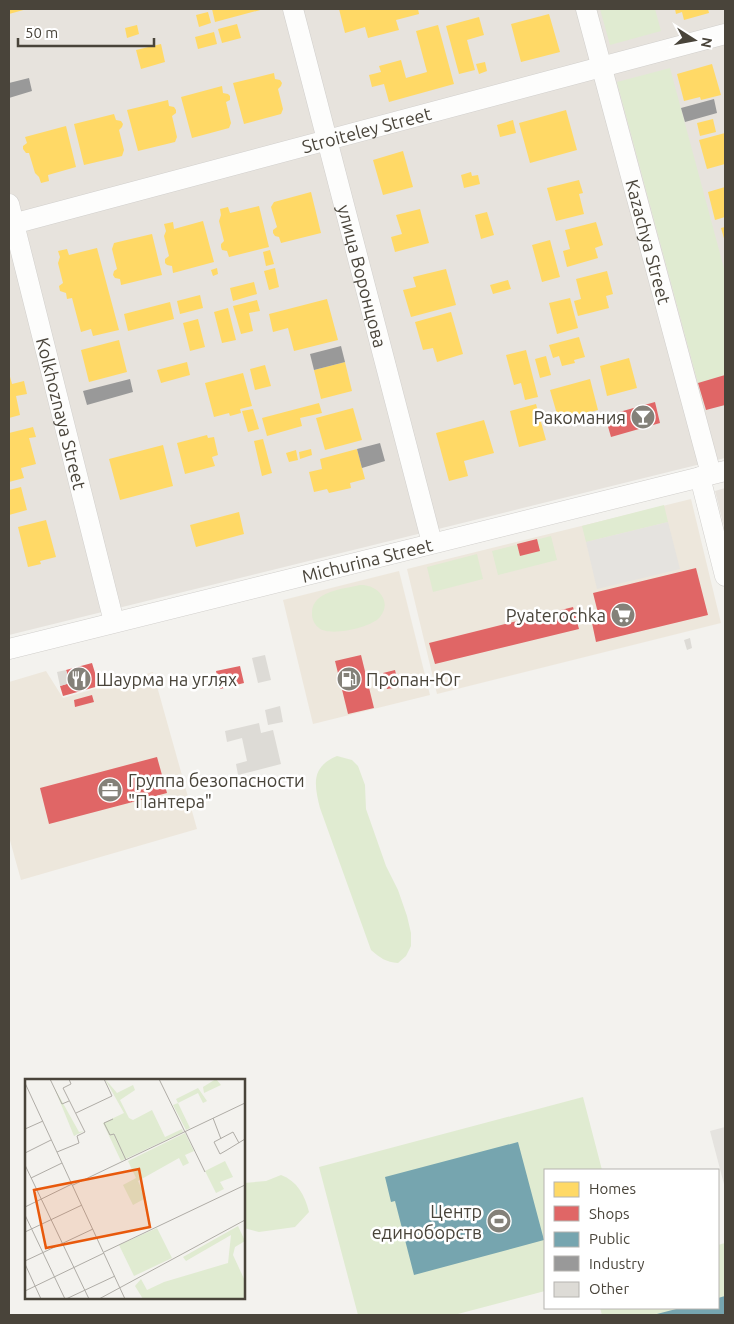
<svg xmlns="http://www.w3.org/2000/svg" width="734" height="1324" font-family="Ubuntu,sans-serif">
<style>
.residential{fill:#e7e3dd}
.commercial{fill:#ede7dc}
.green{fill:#e0ebd1}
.parking{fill:#e5e3df}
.homes{fill:#ffd966}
.shops{fill:#e06666}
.public{fill:#76a5af}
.industry{fill:#999}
.building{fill:#dddbd6}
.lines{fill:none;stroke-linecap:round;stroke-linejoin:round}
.minor-casing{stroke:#d1cfcc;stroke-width:21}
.minor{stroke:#fdfdfc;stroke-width:20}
.labels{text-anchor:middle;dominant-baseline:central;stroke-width:5;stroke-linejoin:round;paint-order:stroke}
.street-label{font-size:18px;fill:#49443a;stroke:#fff}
.poi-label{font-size:18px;fill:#49443a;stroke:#fff;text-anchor:end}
.inset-road{fill:none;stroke:#afaca6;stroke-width:1}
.view{fill:#e8590c;fill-opacity:0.15;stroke:#e8590c;stroke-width:2.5}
.inset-edge{fill:none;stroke:#49443a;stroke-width:2.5}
</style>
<rect width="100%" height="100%" fill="#f3f2ee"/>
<path class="residential" d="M9 9H725V458L9 635Z
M725 488V531L715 491Z"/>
<path class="commercial" d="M691 499 721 623 437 694 407 569Z
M399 571 430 695 313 724 283 600Z
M46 671 63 698 153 672 197 829 21 880 9 837V682Z"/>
<path class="green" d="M600 9H655L661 31 610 45Z
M670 68 725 272V375L698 383 617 82Z
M664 505 668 522 586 542 582 526Z
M551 536 557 560 498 575 492 551Z
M477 554 483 579 433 592 427 567Z
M360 585C377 584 393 601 380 617 371 628 329 637 319 628 315 625 312 620 312 614 311 591 343 589 360 585Z
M337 756 352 760 358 766 365 785 366 809 386 866 398 890 407 916 411 933V946L406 956 398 963C386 962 380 958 371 950L320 808C314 784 311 767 337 756Z
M583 1097 602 1170H545V1291L454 1315H358L319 1167Z
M281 1175C297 1181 305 1195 309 1212L295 1227 259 1232 244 1228V1183L266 1181Z
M725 1243V1315H602L600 1308H718V1245Z"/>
<path class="parking" d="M668 522 680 569 597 589 586 542Z
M725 1127V1188L710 1131Z"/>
<path class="homes" d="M9 9H27L9 14Z
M212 9H264L215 22Z
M339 9H418L419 14 396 20 399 30 368 38 365 27 345 33Z
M675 9H708L709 13 684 20 682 12 676 14Z
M208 12 211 23 199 27 196 15Z
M549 14 560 52 521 62 511 24Z
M479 17 484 35 467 40 475 70 459 74 446 26Z
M237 24 241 38 222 43 218 29Z
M137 25 139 34 127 38 125 28Z
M438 25 454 84 389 102 384 84 372 87 369 75 381 72 379 66 401 60 406 78 427 72 416 31Z
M214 32 217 44 198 49 195 37Z
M161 44 165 62 141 69 136 50Z
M485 62 487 71 479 74 476 64Z
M712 64 721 95 701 100 700 97 684 101 677 74Z
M274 73 275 79 280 80 282 83 281 86 278 89 283 109 281 114 244 124 233 83Z
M222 86 223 93 228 94 230 96V100L226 102 231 123 229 128 192 138 181 97Z
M168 100 169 106 174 107 176 110V113L172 116 177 137 175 142 138 151 127 110Z
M566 110 577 150 530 163 519 123Z
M114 114 116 120 121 121 123 124 122 127 119 130 124 150 122 156 84 165 74 124Z
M713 119 716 132 700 136 697 123Z
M513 120 516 133 500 137 497 125Z
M66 126 76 167 48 175 49 181 41 183 39 177 35 173 29 153H26L23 149V146L27 143 25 137Z
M725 133V164L707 169 699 140Z
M403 151 413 187 383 195 373 160Z
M471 172 472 176 478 175 480 184 464 188 461 175Z
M579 180 583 193 579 194 584 214 556 221 547 188Z
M725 187V217L715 220 708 192Z
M311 192 321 233 281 243 279 237 275 236 273 233V230L277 227 271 207 274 202Z
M259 206 269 247 229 257 227 251 222 250 221 247V244L224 241 219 221 221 215 220 209 228 207 230 213Z
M420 209 429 243 395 252 391 237 402 234 396 215Z
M487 212 494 235 481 239 475 215Z
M203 221 214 262 173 273 172 266 167 265 165 263V259L169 256 164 236 166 231 164 224 173 222 174 229Z
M596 222 603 245 595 248 598 258 567 267 563 251 570 249 565 230Z
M725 227V242L721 228Z
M152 234 162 275 121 285 120 279 115 278 113 275 114 271 117 269 112 249 114 243Z
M550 240 560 277 542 282 532 245Z
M97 248 119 330 93 336 91 329 81 332 72 298 67 299 66 293 60 291 59 286 63 283 58 263 60 257 58 251 67 249 69 255Z
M270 250 274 264 266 266 263 252Z
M217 268 218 274 213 276 211 270Z
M275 268 279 287 269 290 264 271Z
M446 269 456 305 411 317 403 290 416 287 413 277Z
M607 271 613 294 606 296 609 308 578 316 574 301 581 299 576 279Z
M508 280 511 289 493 294 490 285Z
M254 282 257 294 233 301 230 288Z
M200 295 203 308 180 314 177 301Z
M570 298 578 328 557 334 549 303Z
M327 299 338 340 294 351 288 328 273 332 269 314Z
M257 300 260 311 249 313 253 331 241 334 233 306Z
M170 302 174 319 128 331 124 314Z
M228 308 236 340 222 343 214 312Z
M451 312 463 354 437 362 433 348 423 350 415 322Z
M198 319 205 347 190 351 183 323Z
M579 337 585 357 574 360 575 363 562 366 559 356 553 358 549 345Z
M119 340 127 372 89 382 81 350Z
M526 350 538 397 525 400 521 383 514 385 506 355Z
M546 356 551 375 540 378 535 359Z
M629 358 637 388 607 396 600 366Z
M187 362 190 375 161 383 157 370Z
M345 362 352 391 321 399 314 370Z
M265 365 271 386 255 390 250 369Z
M9 373 12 384 24 381 27 394 16 396 20 415 9 418Z
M243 373 252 406 240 409 241 413 230 416 229 413 214 417 205 383Z
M590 379 598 410 559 421 550 390Z
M319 403 322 413 300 418 302 426 267 436 262 418Z
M536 404 546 440 519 447 510 411Z
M353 408 362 440 325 450 316 418Z
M253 409 259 429 248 432 242 411Z
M484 420 494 453 464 461 468 476 449 481 436 433Z
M33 427 36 437 29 438 36 464 21 468 24 478 9 482V433Z
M207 435 208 438 214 437 218 455 212 457 215 466 185 474 177 443Z
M263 439 272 473 262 476 254 441Z
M163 445 173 486 120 500 109 459Z
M311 449 312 455 300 459 299 452Z
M357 449 365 479 350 483 351 488 329 493 327 489 314 492 309 472 322 469 320 459Z
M296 450 298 460 289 462 286 453Z
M21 487 27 510 9 515V490Z
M239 512 244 534 196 547 190 525Z
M46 520 56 557 40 561 41 564 28 567 18 527Z"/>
<path class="shops" d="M725 375V405L706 410 698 383Z
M655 402 660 423 611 437 605 416Z
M537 539 540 551 520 556 517 544Z
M696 568 708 615 596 642 592 623 600 621 593 593Z
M573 607 579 629 435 664 429 643Z
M361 655 374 708 348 714 335 661Z
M92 663 99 686 63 696 60 686 70 683 66 670Z
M240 666 244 683 220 689 216 671Z
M395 670 399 687 387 689 383 673Z
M92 695 94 702 75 707 74 700Z
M157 757 167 793 49 824 40 788Z"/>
<path class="public" d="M518 1142 544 1240 414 1275 395 1201 391 1202 385 1177Z
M725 1296V1315H653L680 1308H718V1298Z"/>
<path class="industry" d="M29 78 32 91 9 98V83Z
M714 99 717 113 685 122 681 108Z
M341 346 345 362 314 370 310 354Z
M130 379 133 392 87 405 83 391Z
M380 443 385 461 362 468 357 449Z"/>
<path class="building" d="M690 638 692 648 687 650 684 640Z
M265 655 271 680 258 683 252 658Z
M66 670 70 683 60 686 57 672Z
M280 706 283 722 268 725 265 710Z
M259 723 261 733 273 730 281 764 238 775 236 764 247 761 242 738 227 742 225 731Z"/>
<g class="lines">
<defs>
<g id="minor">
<path id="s1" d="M293 9 432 543"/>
<path id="s2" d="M586 9 711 474"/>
<path id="s3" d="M9 204 114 622"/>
<path id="s4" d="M9 225 725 34"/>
<path d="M700 477 725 576"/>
<path id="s5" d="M9 649 725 471"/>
</g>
</defs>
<use href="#minor" class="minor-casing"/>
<use href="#minor" class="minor"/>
</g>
<defs>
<symbol id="bar-disc" viewBox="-11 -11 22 22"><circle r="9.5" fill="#848179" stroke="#fff"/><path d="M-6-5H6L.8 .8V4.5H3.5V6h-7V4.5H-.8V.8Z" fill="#fff"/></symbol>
<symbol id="supermarket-disc" viewBox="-11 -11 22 22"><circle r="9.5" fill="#848179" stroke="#fff"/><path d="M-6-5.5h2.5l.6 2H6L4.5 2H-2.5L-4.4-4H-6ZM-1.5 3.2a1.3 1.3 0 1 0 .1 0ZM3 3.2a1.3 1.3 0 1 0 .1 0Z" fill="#fff"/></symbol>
<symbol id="restaurant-disc" viewBox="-11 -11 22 22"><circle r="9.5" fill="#848179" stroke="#fff"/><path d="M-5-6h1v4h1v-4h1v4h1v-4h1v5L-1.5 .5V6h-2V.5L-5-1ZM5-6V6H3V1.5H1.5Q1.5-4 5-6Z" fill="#fff"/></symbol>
<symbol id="fuel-disc" viewBox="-11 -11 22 22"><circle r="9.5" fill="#848179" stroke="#fff"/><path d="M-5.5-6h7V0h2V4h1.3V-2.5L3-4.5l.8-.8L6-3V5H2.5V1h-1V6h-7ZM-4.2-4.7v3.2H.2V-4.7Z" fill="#fff"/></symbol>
<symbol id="office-disc" viewBox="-11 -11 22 22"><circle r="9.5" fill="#848179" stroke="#fff"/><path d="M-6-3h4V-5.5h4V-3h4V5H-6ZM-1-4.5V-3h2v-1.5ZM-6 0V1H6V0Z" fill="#fff"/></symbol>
<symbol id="stadium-disc" viewBox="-11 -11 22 22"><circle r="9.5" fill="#848179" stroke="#fff"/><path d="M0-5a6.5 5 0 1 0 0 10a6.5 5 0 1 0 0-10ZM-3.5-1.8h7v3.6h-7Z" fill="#fff"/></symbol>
</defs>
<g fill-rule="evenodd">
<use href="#bar-disc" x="629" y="403" width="28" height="28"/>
<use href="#supermarket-disc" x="609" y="601" width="28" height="28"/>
<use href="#restaurant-disc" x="65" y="665" width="28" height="28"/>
<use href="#fuel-disc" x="335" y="665" width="28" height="28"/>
<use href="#office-disc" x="96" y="776" width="28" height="28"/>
<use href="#stadium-disc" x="485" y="1207" width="28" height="28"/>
</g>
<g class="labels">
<g class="street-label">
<text stroke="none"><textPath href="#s4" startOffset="370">Stroiteley Street</textPath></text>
<text stroke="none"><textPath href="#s2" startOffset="241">Kazachya Street</textPath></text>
<text stroke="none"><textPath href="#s1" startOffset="276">улица Воронцова</textPath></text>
<text stroke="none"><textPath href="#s3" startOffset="216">Kolkhoznaya Street</textPath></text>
<text stroke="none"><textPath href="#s5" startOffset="369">Michurina Street</textPath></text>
</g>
<g class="poi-label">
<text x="626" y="417">Ракомания</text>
<text x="606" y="615">Pyaterochka</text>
<text x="96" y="679" text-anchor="start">Шаурма на углях</text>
<text x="366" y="679" text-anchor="start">Пропан-Юг</text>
<text x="128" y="780" text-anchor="start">Группа безопасности<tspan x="128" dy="21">"Пантера"</tspan></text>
<text x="482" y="1211">Центр<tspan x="482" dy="21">единоборств</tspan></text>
</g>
</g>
<g transform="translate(25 1079)">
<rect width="220" height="220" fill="#f3f2ee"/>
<path d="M80 0 92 14 108 6 110 11 95 21 104 39 108 41 127 31 140 58 157 50 158 53 96 82 78 44 99 34ZM191 0 196 6 179 14 178 8ZM29 8 54 53 59 52 49 57ZM173 9 182 22 178 24 173 14 153 24 165 49 161 51 148 26 153 24 151 20ZM160 54 169 72 160 76 164 84 158 87 154 79 113 102 121 119 108 126 98 106 111 99 103 82ZM200 82 208 98 195 103 199 110 191 114 180 92ZM213 147 220 162 210 168 208 176 220 202V220H118L110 207 116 200 122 211 139 203 203 184 206 156 161 182 158 178ZM132 149 147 179 109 197 94 166Z" fill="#e0ebd1"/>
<path class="inset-road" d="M25 0 37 25 44 22M134 0 160 53M0 4 100 220M51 34 87 17 79 0M188 39 196 60M88 40 79 44 85 56 89 55 101 81M0 50 18 42M160 52 180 93M214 64 208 53 189 63 195 75 202 71 220 60M32 73 54 64 52 57 60 53 38 9 46 5 44 0M0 74 26 61M0 86 64 220M6 99 37 84M48 106 220 24M0 128 47 105M0 136 40 220M0 153 57 126M79 173 220 106M0 182 68 150M0 185 16 220M0 212 79 174M41 220 90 197M74 220 220 141"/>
<path class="view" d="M114 90 125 148 21 169 9 111Z"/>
<rect width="220" height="220" class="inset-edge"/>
</g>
<rect width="734" height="1324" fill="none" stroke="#49443a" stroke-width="20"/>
<rect x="544" y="1169" width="175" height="140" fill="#ffffff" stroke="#b6b4b0"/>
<rect x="554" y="1182" width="25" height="15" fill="#ffd966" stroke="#b6b4b0"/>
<text x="589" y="1194" font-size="15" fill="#49443a">Homes</text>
<rect x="554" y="1206" width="25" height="15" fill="#e06666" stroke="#b6b4b0"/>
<text x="589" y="1219" font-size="15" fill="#49443a">Shops</text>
<rect x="554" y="1232" width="25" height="15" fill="#76a5af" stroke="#b6b4b0"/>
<text x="589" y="1244" font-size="15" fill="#49443a">Public</text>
<rect x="554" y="1256" width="25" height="15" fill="#999999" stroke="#b6b4b0"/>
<text x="589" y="1269" font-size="15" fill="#49443a">Industry</text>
<rect x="554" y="1282" width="25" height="15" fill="#dddbd6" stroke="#b6b4b0"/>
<text x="589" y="1294" font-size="15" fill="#49443a">Other</text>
<g transform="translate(694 40) rotate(101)" stroke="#ffffff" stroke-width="4" paint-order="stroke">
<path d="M0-4L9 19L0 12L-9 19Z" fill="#49443a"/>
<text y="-8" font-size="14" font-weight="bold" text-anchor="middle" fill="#49443a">N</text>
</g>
<path d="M18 38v8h136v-8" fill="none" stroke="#49443a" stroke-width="2.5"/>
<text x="25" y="38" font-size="15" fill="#49443a" stroke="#ffffff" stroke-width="4" paint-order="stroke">50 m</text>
</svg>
